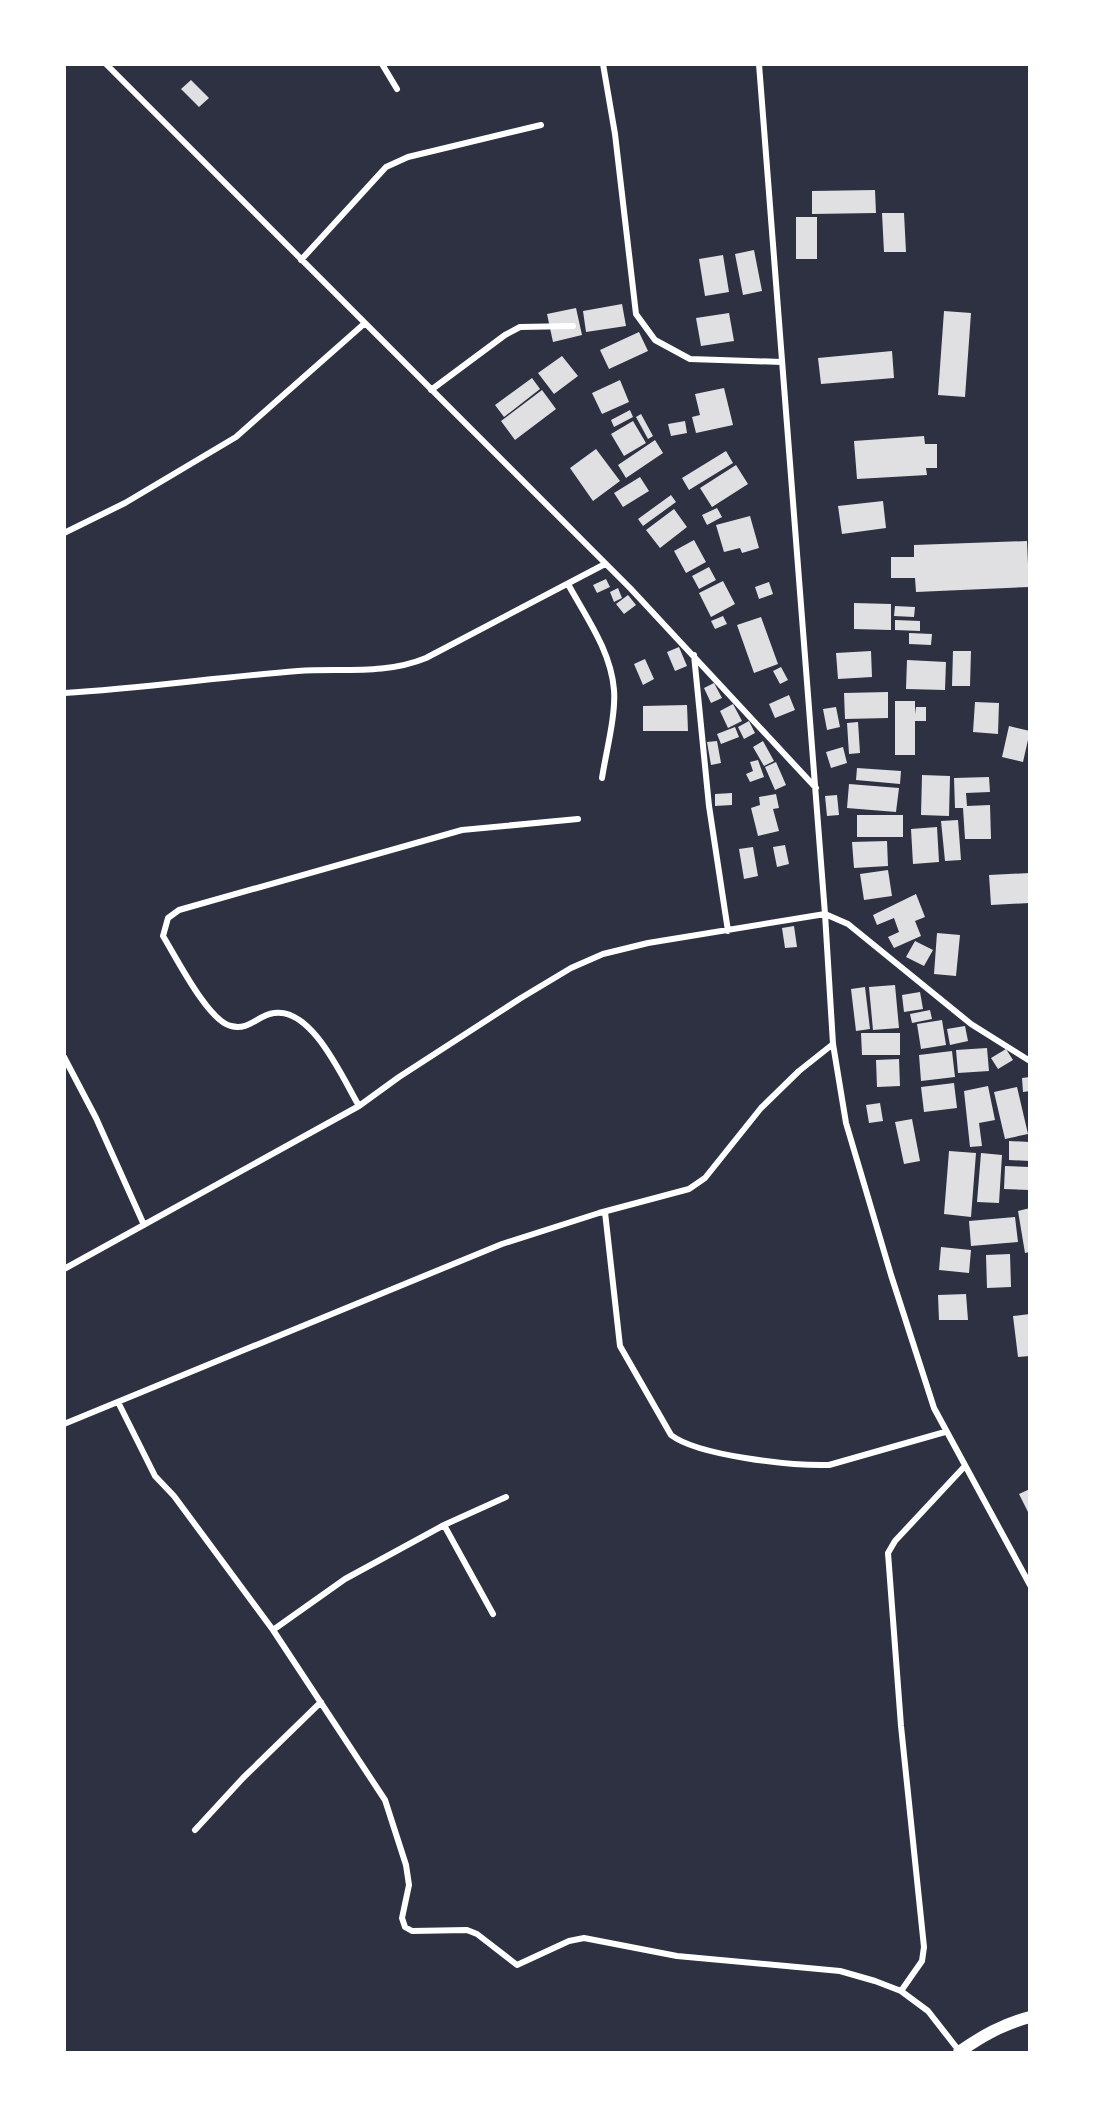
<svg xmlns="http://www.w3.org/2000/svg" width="1094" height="2117" font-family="Spectral,serif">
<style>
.building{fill:#e0e0e3}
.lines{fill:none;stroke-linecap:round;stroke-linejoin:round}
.minor{stroke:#fff;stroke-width:6}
.secondary{stroke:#fff;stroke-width:12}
</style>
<rect width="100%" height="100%" fill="#2d3142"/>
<path class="building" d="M191 80 209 98 199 107 181 89Z
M875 190 876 213 812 214V191Z
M882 213H904L906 252H884Z
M796 217H817V259H796Z
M754 250 762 291 743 295 735 254Z
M723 255 729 292 705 296 699 259Z
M622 304 626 326 586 332 583 311Z
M576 308 582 335 553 342 547 314Z
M944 311 971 313 965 397 938 395Z
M729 313 734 341 701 346 696 318Z
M639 332 648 351 609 369 600 350Z
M892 351 894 378 821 384 818 358Z
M562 356 578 376 554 394 538 373Z
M532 378 540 389 504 417 495 405Z
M620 380 629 402 602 414 592 393Z
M724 388 733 425 696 433 692 417 700 415 695 394Z
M542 390 556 409 515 440 501 421Z
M630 410 633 417 614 427 611 420Z
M641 414 653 436 648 439 636 417Z
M633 421 646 443 624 456 611 434Z
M685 421 687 433 671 436 668 424Z
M924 436 925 444H937V468H926L927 475 857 479 854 441Z
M655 440 663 453 626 478 618 465Z
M596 449 620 481 593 501 570 468Z
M726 451 733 463 689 490 682 478Z
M736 465 748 484 712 507 700 488Z
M640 477 649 491 623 507 614 493Z
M671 495 676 502 643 526 638 519Z
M883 501 886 528 842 534 838 506Z
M717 508 722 517 707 525 702 515Z
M674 509 687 527 660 548 646 530Z
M750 516 759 548 742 553 740 548 724 552 716 525Z
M694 540 706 562 686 573 674 551Z
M1027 541 1029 587 916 592 915 578H891V557H914V545Z
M709 567 716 580 699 589 692 576Z
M606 579 610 587 597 593 593 585Z
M723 581 735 604 711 617 699 593Z
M769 582 773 594 759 599 755 587Z
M618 588 622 598 614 602 610 592Z
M628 595 636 605 624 614 616 604Z
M854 603 891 604V630L854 629Z
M895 606 915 607 914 617 894 616Z
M723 616 727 624 715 629 711 621Z
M761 617 778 664 754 673 737 625Z
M895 620 920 621V631L895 630Z
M909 633 932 634 931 645 909 644Z
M679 647 687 666 675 671 667 652Z
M871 651 872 677 838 679 836 653Z
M953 651H971L970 686H952Z
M645 659 654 679 643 685 634 664Z
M907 660 946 662 945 690 906 689Z
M781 667 788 680 780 684 773 671Z
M714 683 722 698 711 703 704 688Z
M888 692V718L845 719 844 693Z
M789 695 795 710 775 718 769 704Z
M895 701H915V714L916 707H926V721H915V755H895Z
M975 702 999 703 998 734 973 732Z
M733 704 742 721 728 728 720 711Z
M687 705 688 731H643V706Z
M836 707 840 727 827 730 823 709Z
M749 721 755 733 744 739 738 727Z
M858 722 860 753 849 754 847 723Z
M1009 726 1030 731 1023 762 1002 757Z
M735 727 739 737 721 744 717 734Z
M717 741 721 763 711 765 707 742Z
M763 741 774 761 764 766 753 747Z
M843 747 847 763 831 768 826 752Z
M758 760 764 777 750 782 746 774 753 771 750 762Z
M776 762 786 785 775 790 765 767Z
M857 768 901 771 900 784 856 780Z
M922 775 950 776 949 816 921 815Z
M989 777 990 792 966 793 967 806 990 805 991 839H965L963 808H955L954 778Z
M849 784 899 788 896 812 847 808Z
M732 793V805L715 806V794Z
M776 794 779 808 773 809 779 831 758 836 751 808 760 805 759 797Z
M837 795 839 815 827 816 825 796Z
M857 815H903V837H857Z
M958 820 961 860 945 861 941 821Z
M937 827 939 862 913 864 911 829Z
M887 841 888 866 854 868 852 842Z
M785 845 789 864 777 867 773 847Z
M753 847 758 876 744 879 739 849Z
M888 870 892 896 864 900 860 874Z
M1030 873V903L991 905 989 875Z
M916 894 925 917 915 921 921 936 894 948 888 937 899 932 894 918 877 925 873 915Z
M794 926 797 947 785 948 782 928Z
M937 933 960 935 956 976 934 974Z
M915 941 933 950 924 966 906 957Z
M895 985 899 1028 873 1030 869 987Z
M865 987 870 1029 856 1031 851 989Z
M920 992 923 1009 904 1012 902 995Z
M930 1010 932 1019 912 1023 910 1014Z
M942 1020 946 1045 921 1049 917 1024Z
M965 1026 968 1041 950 1045 947 1029Z
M861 1033H900V1055H862Z
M987 1048 989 1071 958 1073 956 1050Z
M1006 1049 1013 1060 998 1069 991 1058Z
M952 1051 955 1077 921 1081 919 1055Z
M899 1059 900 1086 877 1087 876 1060Z
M1030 1077V1091L1023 1092 1022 1078Z
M954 1083 957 1108 924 1112 921 1087Z
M988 1086 995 1120 979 1123 982 1146 970 1147 964 1091Z
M1017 1087 1028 1134 1005 1139 994 1092Z
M880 1103 883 1121 869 1123 866 1105Z
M912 1119 920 1161 904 1164 895 1122Z
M1009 1141 1030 1142V1161L1009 1160Z
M949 1151 976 1153 971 1217 944 1214Z
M981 1153 1002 1155 999 1203 977 1202Z
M1005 1166 1030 1167V1190L1004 1189Z
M1030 1208V1252L1025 1253 1018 1211Z
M1015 1217 1018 1242 971 1246 969 1221Z
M941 1247 971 1250 969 1273 939 1270Z
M1010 1254 1011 1287 987 1288 986 1255Z
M966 1294 968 1320H939L938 1295Z
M1030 1314V1356L1018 1357 1013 1316Z
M1030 1489V1516L1019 1494Z"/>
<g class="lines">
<path class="minor" d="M106 64 630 588 816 788
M382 64 397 89
M603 64 615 134 636 314 655 340 690 359 782 362
M759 64 825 914 833 1044 846 1123 891 1275 934 1408 1030 1585
M301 260 386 167 408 157 541 125
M431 390 505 335 520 327 573 326
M64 533 125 503 236 437 365 323
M568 584C586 617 611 651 614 690 616 715 606 752 602 778
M694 655 709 806 728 931
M64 693C143 688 220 677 298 671 341 668 385 675 426 658L605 564
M64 1057 96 1118 144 1225
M359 1106C343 1079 312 1007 274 1013 258 1015 249 1031 231 1026 208 1021 176 957 163 936L168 918 179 910 462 830 578 819
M605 1212 620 1346 671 1435C698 1456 793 1466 829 1465L945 1432
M64 1269 359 1106 399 1077 521 998 571 968 603 954 648 943 825 914 848 924 971 1024 1030 1061
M119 1404 155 1476 174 1496 273 1630 385 1800 406 1865 409 1885 402 1918 405 1927 412 1931 467 1930 477 1934 517 1965 569 1941 584 1938 677 1956 840 1971 875 1981 901 1991 928 2011 960 2052
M64 1424 502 1244 599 1213 689 1189 705 1178 761 1108 799 1071 833 1044
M444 1525 493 1614
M273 1630 345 1579 444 1525 506 1497
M195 1830 243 1778 321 1702
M901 1991 922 1961 924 1947 901 1726 888 1553 895 1541 964 1467"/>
<path class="secondary" d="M959 2052C982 2036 1003 2024 1030 2017"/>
</g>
<rect width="1094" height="2117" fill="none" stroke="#ffffff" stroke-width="132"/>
</svg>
